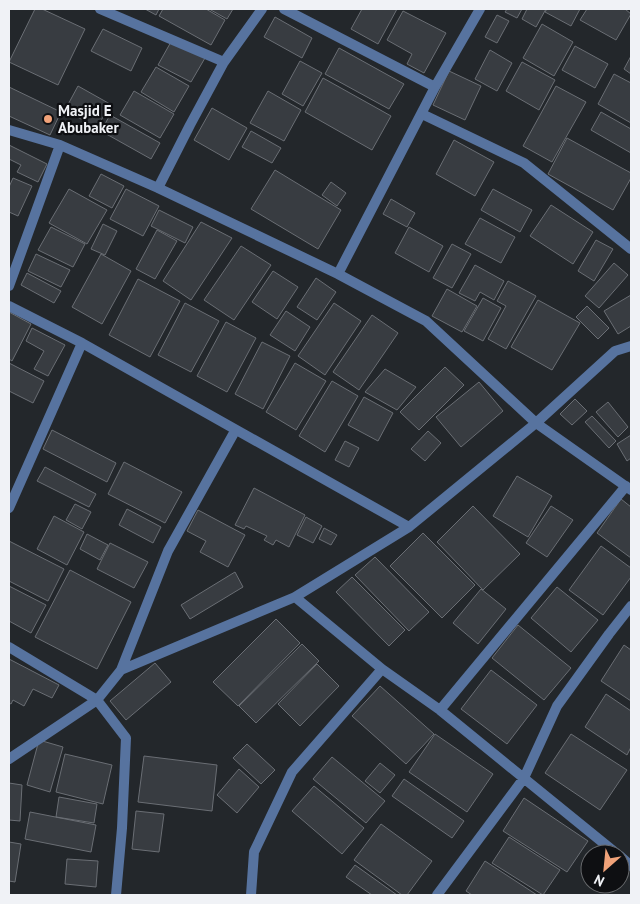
<svg xmlns="http://www.w3.org/2000/svg" width="640" height="904" font-family="'PT Sans',sans-serif">
<style>
.building{fill:#383c41;stroke:#6a6e74}
.lines{fill:none;stroke-linecap:round;stroke-linejoin:round}
.minor{stroke:#57739f;stroke-width:10}
.poi-dot{fill:#f0a279;stroke:#0e0f12;stroke-width:2}
.labels{text-anchor:middle;dominant-baseline:central;stroke-width:4.5;stroke-linejoin:round;paint-order:stroke}
.poi-label{font-size:15px;font-weight:bold;fill:#f0f2f6;stroke:#0e0f12;text-anchor:start}
</style>
<rect width="100%" height="100%" fill="#23272b"/>
<path class="building" d="M35 9H42L85 29 58 85 9 62Z
M145 9H159L156 15Z
M163 9H206L225 20 211 45 159 16Z
M209 9H233L227 19Z
M362 9H397L378 44 351 29Z
M507 9H522L517 18 505 12Z
M527 9H546L536 27 522 19Z
M547 9H580L571 26 545 12Z
M587 9H625L631 14 616 40 580 20Z
M403 11 446 33 424 73 407 64 412 54 387 40Z
M497 15 509 21 497 43 485 37Z
M275 17 312 38 302 58 264 37Z
M542 24 573 42 554 76 523 58Z
M103 29 142 48 131 71 91 51Z
M172 40 205 58 191 82 158 65Z
M575 46 608 64 595 88 562 70Z
M339 48 404 84 389 109 325 74Z
M490 50 512 63 497 91 475 79Z
M631 56V74L624 69Z
M300 61 322 73 303 106 282 94Z
M522 62 555 80 539 110 506 91Z
M156 67 189 86 174 112 141 92Z
M449 71 481 86 465 120 433 105Z
M614 74 631 83V123L598 104Z
M323 78 391 116 372 150 305 112Z
M78 86 110 104 97 128 65 110Z
M556 86 586 102 552 162 523 146Z
M9 87 61 112 50 135 9 116Z
M134 91 174 114 160 138 120 115Z
M268 91 301 110 284 141 250 123Z
M212 108 247 128 229 160 194 140Z
M601 112 631 129V153L591 130Z
M110 115 160 143 151 159 101 131Z
M251 131 281 148 272 163 242 147Z
M567 138 631 173V178L613 210 548 174Z
M454 140 494 162 475 196 436 174Z
M9 145 47 164 38 182 17 172 21 165 9 159Z
M275 170 341 210 318 249 251 209Z
M101 174 124 186 112 208 89 196Z
M13 178 32 186 18 216 9 212V187Z
M331 182 346 193 337 206 322 195Z
M69 189 107 210 87 244 49 223Z
M126 189 159 206 143 236 110 219Z
M493 189 532 210 520 232 481 210Z
M391 199 415 213 407 227 383 214Z
M551 205 593 232 573 264 530 236Z
M159 210 193 227 185 243 151 226Z
M480 218 515 237 501 263 465 244Z
M201 222 232 238 191 300 163 281Z
M103 224 117 231 105 255 91 249Z
M51 227 85 244 73 267 38 250Z
M409 227 443 246 429 272 395 253Z
M157 230 177 241 155 279 136 269Z
M596 240 613 249 594 281 578 271Z
M452 244 471 254 452 288 433 278Z
M241 246 271 265 234 320 204 300Z
M36 254 70 270 61 287 28 271Z
M101 254 131 271 102 324 72 307Z
M614 263 628 275 599 308 585 296Z
M475 265 504 281 494 300 480 292 475 301 459 293Z
M273 271 298 287 277 319 252 302Z
M27 273 61 291 54 303 21 285Z
M316 278 336 292 317 320 297 307Z
M138 279 180 301 150 357 109 335Z
M508 281 536 296 506 349 488 339 506 306 497 301Z
M447 289 477 306 462 332 432 316Z
M631 295V326L618 334 604 311Z
M483 298 501 308 483 341 464 331Z
M538 300 580 323 552 370 511 347Z
M185 303 219 321 191 372 158 355Z
M334 303 361 321 325 375 298 356Z
M587 306 609 328 598 339 576 317Z
M286 311 310 327 295 351 270 335Z
M9 312 31 324 12 361 9 359Z
M372 315 398 333 359 390 333 372Z
M226 322 256 338 227 392 197 376Z
M32 328 65 345 48 376 34 369 44 351 26 341Z
M262 342 290 356 263 409 235 394Z
M9 363 44 381 33 403 9 391Z
M295 363 326 381 296 430 266 412Z
M445 367 464 385 419 430 400 412Z
M385 369 416 387 397 410 365 392Z
M332 381 358 396 325 452 299 436Z
M479 382 503 411 461 447 436 417Z
M364 397 393 413 378 441 348 425Z
M575 399 587 411 572 425 560 414Z
M608 402 628 427 618 437 596 412Z
M592 416 616 441 609 448 585 422Z
M52 430 116 463 107 482 43 449Z
M428 431 441 443 425 461 411 449Z
M631 435V458L627 461 617 444Z
M345 441 359 448 349 467 335 460Z
M124 462 182 492 165 523 108 494Z
M45 467 96 494 89 507 37 481Z
M517 476 552 496 528 537 493 516Z
M254 488 305 515 289 547 276 540 273 545 264 540 267 536 246 526 244 529 235 525Z
M621 499 631 507V558L597 533Z
M75 504 91 512 82 529 66 520Z
M473 506 520 554 483 590 437 542Z
M551 506 573 520 547 557 526 543Z
M127 509 161 527 153 543 119 525Z
M198 510 245 535 228 567 200 552 206 541 187 531Z
M54 516 84 532 67 565 37 549Z
M306 517 322 526 313 543 297 535Z
M324 528 337 535 331 545 319 539Z
M423 533 475 585 442 618 390 566Z
M87 534 108 545 100 560 80 549Z
M9 541 64 569 48 601 9 581Z
M110 543 148 562 134 588 97 569Z
M601 546 631 568V577L603 615 569 590Z
M375 557 429 612 409 631 355 575Z
M70 570 131 602 97 669 35 637Z
M235 572 243 587 190 619 181 605Z
M352 577 405 630 389 646 336 592Z
M9 586 46 605 31 633 9 621Z
M557 587 598 620 571 652 531 618Z
M481 589 506 609 478 644 453 623Z
M276 619 300 643 238 706 213 682Z
M518 625 571 668 544 700 492 658Z
M302 644 319 661 256 723 239 706Z
M624 645 631 650V701L601 681Z
M9 659 59 685 52 698 33 689 24 706 13 700 11 704 9 703Z
M155 663 171 682 126 720 110 701Z
M317 664 339 686 300 726 278 704Z
M491 670 537 705 507 744 461 709Z
M380 686 434 734 406 764 352 716Z
M606 694 631 711V747L627 755 585 727Z
M435 734 493 774 467 812 409 772Z
M571 734 627 770 600 810 545 773Z
M39 740 63 747 50 792 27 785Z
M247 744 275 770 261 784 233 758Z
M65 754 112 765 103 804 56 792Z
M144 756 217 765 212 811 138 802Z
M332 757 385 801 366 823 313 779Z
M380 763 395 775 380 793 365 781Z
M239 769 259 787 237 813 217 795Z
M404 779 464 821 452 838 392 796Z
M9 783 22 785 20 821 9 820Z
M314 786 364 828 342 854 292 811Z
M59 797 97 804 94 823 56 817Z
M524 798 588 841 567 872 503 831Z
M136 811 164 814 159 852 132 849Z
M30 812 96 825 91 852 25 839Z
M381 824 432 861 407 895H402L354 860Z
M509 837 560 870 543 895 492 863Z
M9 842 21 844 15 882 9 881Z
M67 859 98 861 96 887 65 884Z
M485 861 537 895H472L466 891Z
M355 865 397 895H372L346 877Z"/>
<g class="lines">
<path class="minor" d="M100 9 224 62
M284 9 435 87
M422 114 524 163 631 249
M9 130 60 145 158 188 338 274 426 321 536 423 631 490
M158 188 190 125 224 62 262 9
M338 274 435 87 480 9
M9 286 60 145
M9 306 82 343
M9 508 82 343 409 527
M295 597 382 669 440 710 617 854
M9 647 97 700 126 738 122 828 116 895
M121 670 168 551 235 431
M440 710 626 486
M9 759 97 700 121 670 295 597 409 527 536 423 615 351 631 346
M620 856 631 866
M251 895 254 852 292 772 382 669
M437 895 524 778 557 706 609 634 631 606"/>
</g>
<circle class="poi-dot" cx="48" cy="119" r="5"/>
<g class="labels">
<g class="poi-label">
<text x="58" y="110">Masjid E<tspan x="58" dy="17">Abubaker</tspan></text>
</g>
</g>
<rect width="640" height="904" fill="none" stroke="#f0f2f6" stroke-width="20"/>
<g transform="translate(605 869) rotate(207)"><circle r="24" fill="#0e0f12" stroke="#686a6d"/>
<path d="M0-4L9 19L0 12L-9 19Z" fill="#f0a279"/>
<text y="-8" font-size="14" font-weight="bold" text-anchor="middle" fill="#f0f2f6">N</text>
</g>
</svg>
